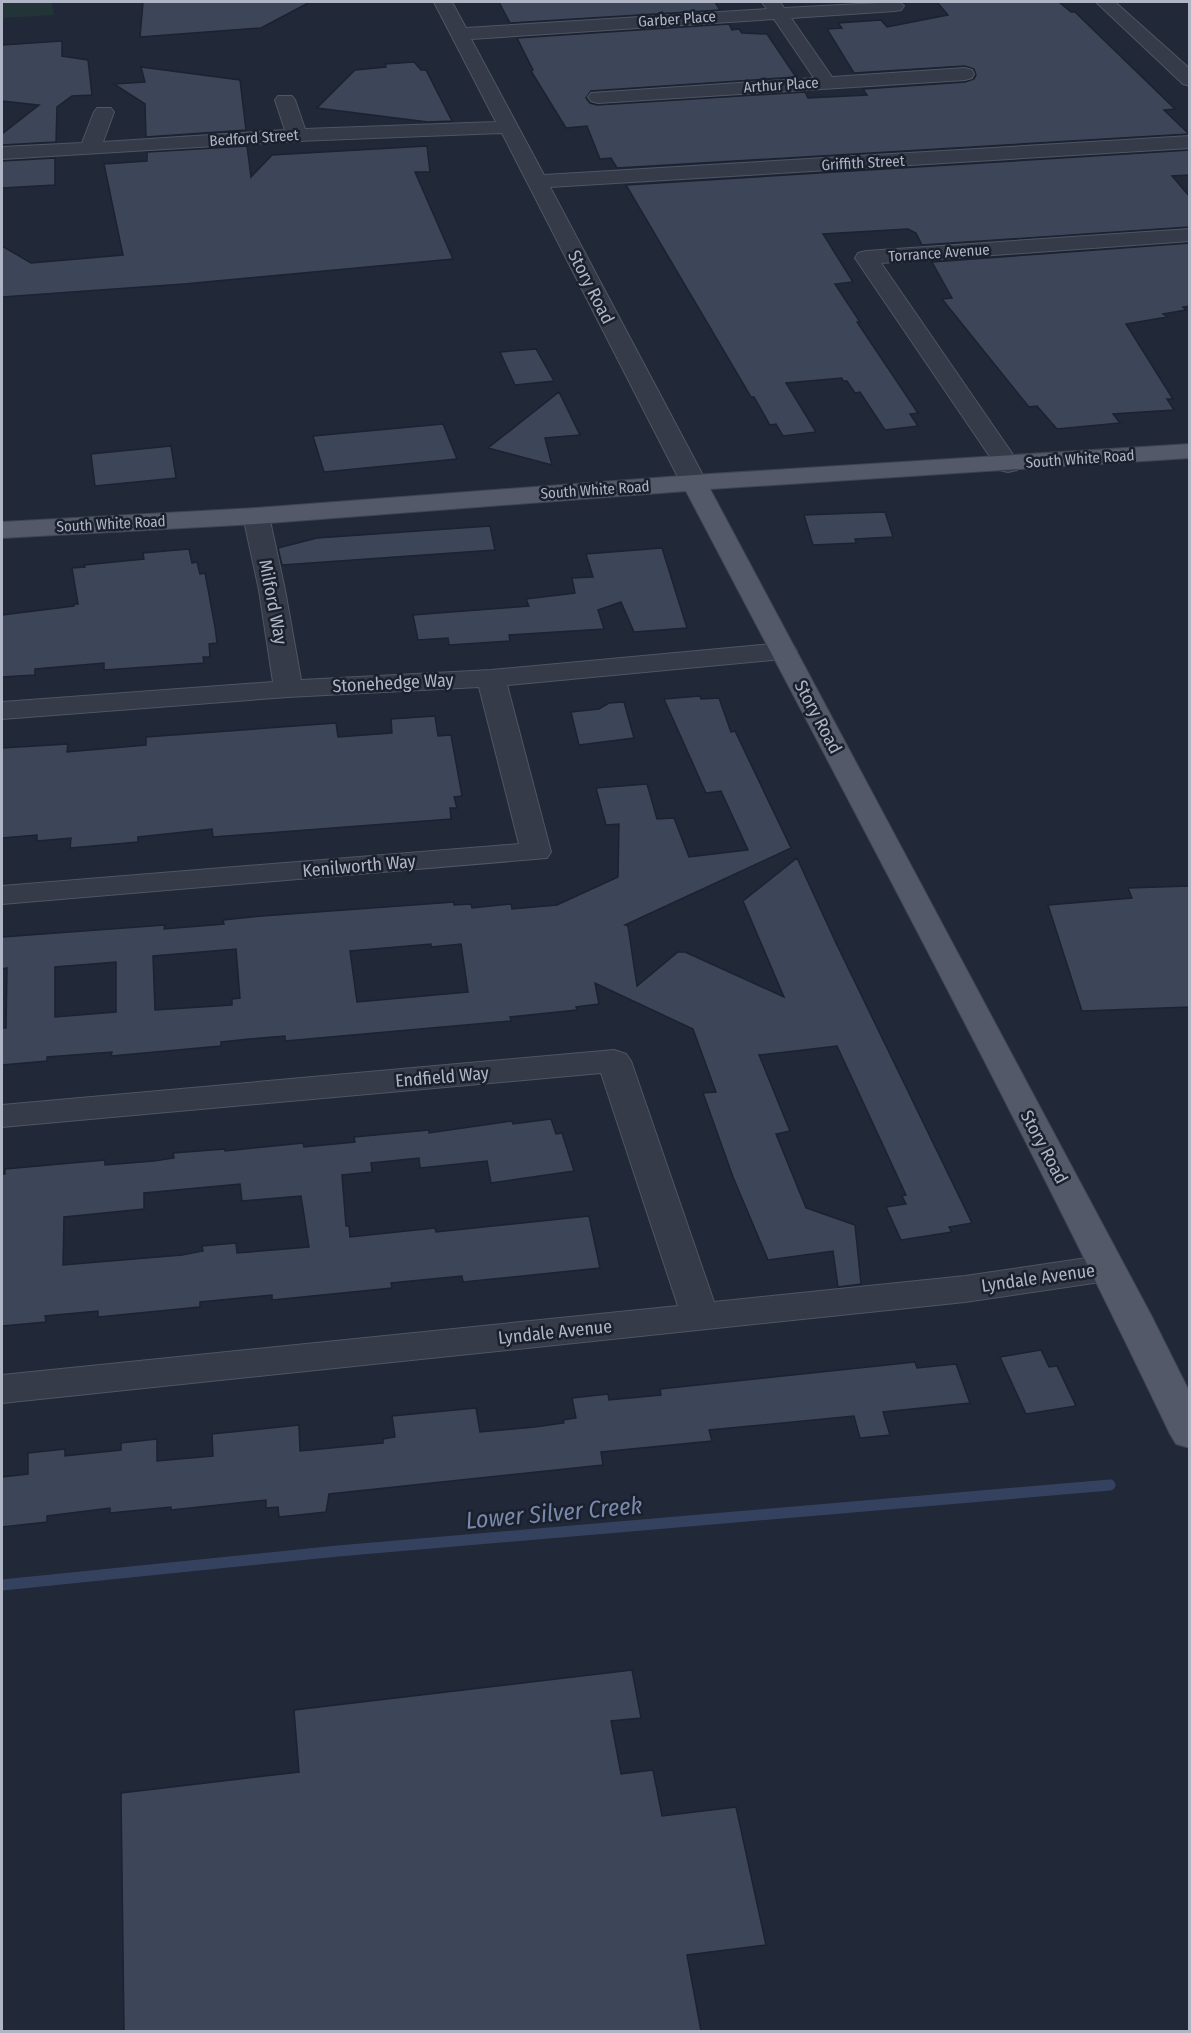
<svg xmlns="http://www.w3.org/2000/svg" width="1191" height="2033" font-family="'Fira Sans Condensed',sans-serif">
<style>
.green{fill:#233439}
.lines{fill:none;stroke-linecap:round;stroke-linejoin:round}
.stream{stroke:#35425f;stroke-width:11}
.building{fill:#3d4658;stroke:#1c222f;stroke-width:1.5;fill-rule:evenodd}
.minor-casing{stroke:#4f5563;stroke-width:2}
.major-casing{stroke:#3e4452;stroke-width:2}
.minor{fill:#353b48;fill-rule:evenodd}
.major{fill:#535968;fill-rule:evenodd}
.labels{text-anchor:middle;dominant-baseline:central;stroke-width:5;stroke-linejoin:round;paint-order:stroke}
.far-street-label{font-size:15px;fill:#afb5c5;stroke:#1a202d}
.street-label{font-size:18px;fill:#afb5c5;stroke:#1a202d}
.near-water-label{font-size:24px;font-style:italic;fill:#7889ac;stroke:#1a202d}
</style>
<rect width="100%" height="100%" fill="#212838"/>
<path class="green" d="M2 2H51L54 15 2 18Z"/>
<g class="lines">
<path class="stream" d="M2 1585 338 1551 1110 1485"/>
</g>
<path class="building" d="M143 2H310L261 28 140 37Z
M499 2H715L720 10 510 23Z
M937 2H1059L1071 12H1075L1175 109 1164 110 1189 134 617 168 611 158 600 159 587 126 566 128 531 71 533 70 517 38 729 24 732 30 739 29 742 33 767 34 796 77 591 91 586 98 590 103 597 105 805 92 808 98 867 95 863 89 965 82 974 79 976 75 974 69 965 66 854 73 827 29 842 28 838 23 881 20 887 27 948 15Z
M62 41V56L88 60 92 95 72 96 57 107 56 142 2 145V134L39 105 2 101V45Z
M414 62 421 70H426L452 121 428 122 317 108 355 70 386 67 385 64Z
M141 67 240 80 246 130 146 137 145 104 114 84 145 82Z
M247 146 251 177 272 155 427 146 430 172H415L453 259 184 284 2 297V246L31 263 123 255 104 164 147 161V152Z
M1190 150V175L1172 176 1190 197V227L922 245 916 233 908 229 823 234 853 282 835 284 860 322H857L918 413 910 414 918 426 885 430 860 392 855 393 847 381H843L842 378 786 383 816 432 783 436 776 424 770 425 754 397H751L626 185Z
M55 158V185L2 188V161Z
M1190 243V306L1183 307 1186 310 1163 314 1167 317 1126 324 1173 399H1167L1174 410 1113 414 1120 423 1057 429 1037 406 1029 407 942 299 952 298 932 262Z
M536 349 554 381 515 385 500 352Z
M559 392 580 435 545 438 552 465 488 448Z
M443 424 457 459 324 472 313 436Z
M171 446 176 478 95 486 91 454Z
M885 512 893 537 855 539 856 543 813 545 804 515Z
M490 526 495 550 282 565 278 548 317 538Z
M662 548 687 628 634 632 621 602 598 610 604 629 509 635 510 641 449 645 448 638 418 640 413 615 529 606 526 599 575 593 572 578 593 577 586 554Z
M189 549 192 563 197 562 200 574 205 573 215 627 217 643 209 644 210 657H203L204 663 104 670V663L35 669V675L2 677V615L74 606V604H78L72 568 85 567 84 565 144 559 143 553Z
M700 696 701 699 719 698 731 732 735 731 791 848 625 925 628 926 637 986 678 952H685L784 997 743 901 797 858 836 943 972 1223 949 1227 952 1232 901 1240 886 1207 906 1204 902 1196 906 1195 837 1046 759 1055 790 1131 776 1134 806 1208 855 1225 861 1284 838 1287 833 1251 768 1260 733 1177 703 1093 716 1092 693 1029 595 983 599 1004 576 1007 577 1010 510 1017 511 1021 285 1041V1036L249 1039 221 1042V1046L111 1056 112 1052 47 1057V1061L2 1065V1028H6L7 968 2 969V937L165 925 164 929 224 924 223 920 262 916 454 902V905L471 904 472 908 511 904 512 909 557 905 618 877 619 824 606 825 596 788 647 784 657 819 674 818 689 857 748 850 721 791 706 793 664 699ZM431 944V947L461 944 468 992 357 1002 350 951ZM236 949 240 998 232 999V1005L155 1010 153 956ZM116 962V1012L55 1017V967Z
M624 702 634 738 579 745 571 712 599 709 609 703Z
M435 716 438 736 451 735 462 796 454 797 457 808H450L451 819 213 837 212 829 138 837V842L70 848 71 838 37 841V835L2 838V748L68 744 67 752 146 745V737L336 723 338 737 392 733 391 719Z
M1190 886V1007L1082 1011 1048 905 1132 898 1128 888Z
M551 1119 556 1134 562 1133 574 1171 491 1183 487 1161 420 1168 419 1158 371 1163 372 1172 342 1175 346 1226H349L350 1237 435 1228 436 1232 589 1216 600 1268 463 1282 462 1276 391 1283 392 1288 272 1300V1295L200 1302V1307L98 1317V1311L45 1316 46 1322 2 1326V1174H5V1169L105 1160V1165L154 1161 174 1158 173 1153 225 1149V1151L303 1143 304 1147 355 1142 354 1137 429 1130V1133L512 1121 513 1124ZM240 1184 242 1201 301 1196 309 1247 237 1253 236 1243 202 1246 203 1251 182 1255 63 1265 64 1217 144 1209V1193Z
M1041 1350 1049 1367 1057 1366 1076 1406 1026 1414 1000 1357Z
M915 1362 917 1368 956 1364 970 1403 883 1412 890 1435 860 1438 854 1416 709 1430 712 1441 601 1452 603 1465 329 1494 326 1512 279 1517 278 1507 266 1508V1500L171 1510V1507L110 1513V1508L47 1516V1522L2 1527V1477L28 1474V1453L65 1449V1456L121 1450V1443L157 1439V1461L213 1456 212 1434 299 1425 300 1451 383 1443V1439L395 1437 392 1416 476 1408 480 1432 535 1427 564 1423 563 1420 576 1418 572 1398 608 1394 609 1400 661 1395 660 1389Z
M632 1670 641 1718 611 1721 621 1774 653 1770 662 1816 736 1807 766 1945 687 1955 701 2031H124L121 1793 299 1772 294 1710Z"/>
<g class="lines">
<defs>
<path id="minor" d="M434 2H452L466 28 767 9 762 2H780L784 8 899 2 904 6 901 10 895 11 791 18 832 77 965 68 972 70 974 74 972 78 965 80 598 103 591 101 588 97 591 93 814 78 774 19 471 39 544 175 1190 136V148L550 187 707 483 703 488 694 491 685 488 681 483 502 133 297 141 2 159V147L82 143 94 112 97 108H111L114 112 103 142 285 130 275 100 278 96H292L295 100 305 129 496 122Z
M1096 2H1115L1190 69V86L1183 84Z
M1190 229V241L881 263 1020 465 1017 470 1008 472 999 470 855 258 858 253 866 251Z
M256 508 265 511 269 516 285 590 301 680 491 670 783 643 793 645 797 651 793 657 783 659 507 685 551 852 547 858 2 904V886L519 844 479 687 288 697 2 719V702L273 682 259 590 243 516 247 511Z
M614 1050 626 1054 631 1061 714 1302 965 1276 1107 1255 1120 1259 1125 1268 1120 1277 1107 1281 965 1302 2 1403V1375L678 1306 601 1073 2 1127V1105Z"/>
<path id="major" d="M1190 444V458L710 489 1151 1315 1190 1393V1448L1176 1444 1170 1434C1018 1116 850 804 686 491L256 524 2 538V522L256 508 694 475Z"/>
</defs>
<use href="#minor" class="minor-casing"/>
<use href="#major" class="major-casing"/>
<use href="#minor" class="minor"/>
<use href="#major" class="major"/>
</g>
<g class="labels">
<g class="far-street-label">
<text transform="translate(677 19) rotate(-4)">Garber Place</text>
<text transform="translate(781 85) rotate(-4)">Arthur Place</text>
<text transform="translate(254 138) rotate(-4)">Bedford Street</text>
<text transform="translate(863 163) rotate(-3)">Griffith Street</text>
<text transform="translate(939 253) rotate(-4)">Torrance Avenue</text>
<text transform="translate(1080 459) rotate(-4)">South White Road</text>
<text transform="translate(595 490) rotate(-4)">South White Road</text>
<text transform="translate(111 524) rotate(-3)">South White Road</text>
</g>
<g class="street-label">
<text transform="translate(591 287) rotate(63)">Story Road</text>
<text transform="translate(273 602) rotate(79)">Milford Way</text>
<text transform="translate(393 683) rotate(-3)">Stonehedge Way</text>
<text transform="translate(818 717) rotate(62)">Story Road</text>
<text transform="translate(359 866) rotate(-5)">Kenilworth Way</text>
<text transform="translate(442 1077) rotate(-5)">Endfield Way</text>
<text transform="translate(1044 1147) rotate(62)">Story Road</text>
<text transform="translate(1038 1278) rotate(-8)">Lyndale Avenue</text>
<text transform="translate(555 1332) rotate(-6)">Lyndale Avenue</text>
</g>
<g class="near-water-label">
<text transform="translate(554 1513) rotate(-5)">Lower Silver Creek</text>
</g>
</g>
<rect width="1191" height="2033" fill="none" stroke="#afb5c5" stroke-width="6"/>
</svg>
